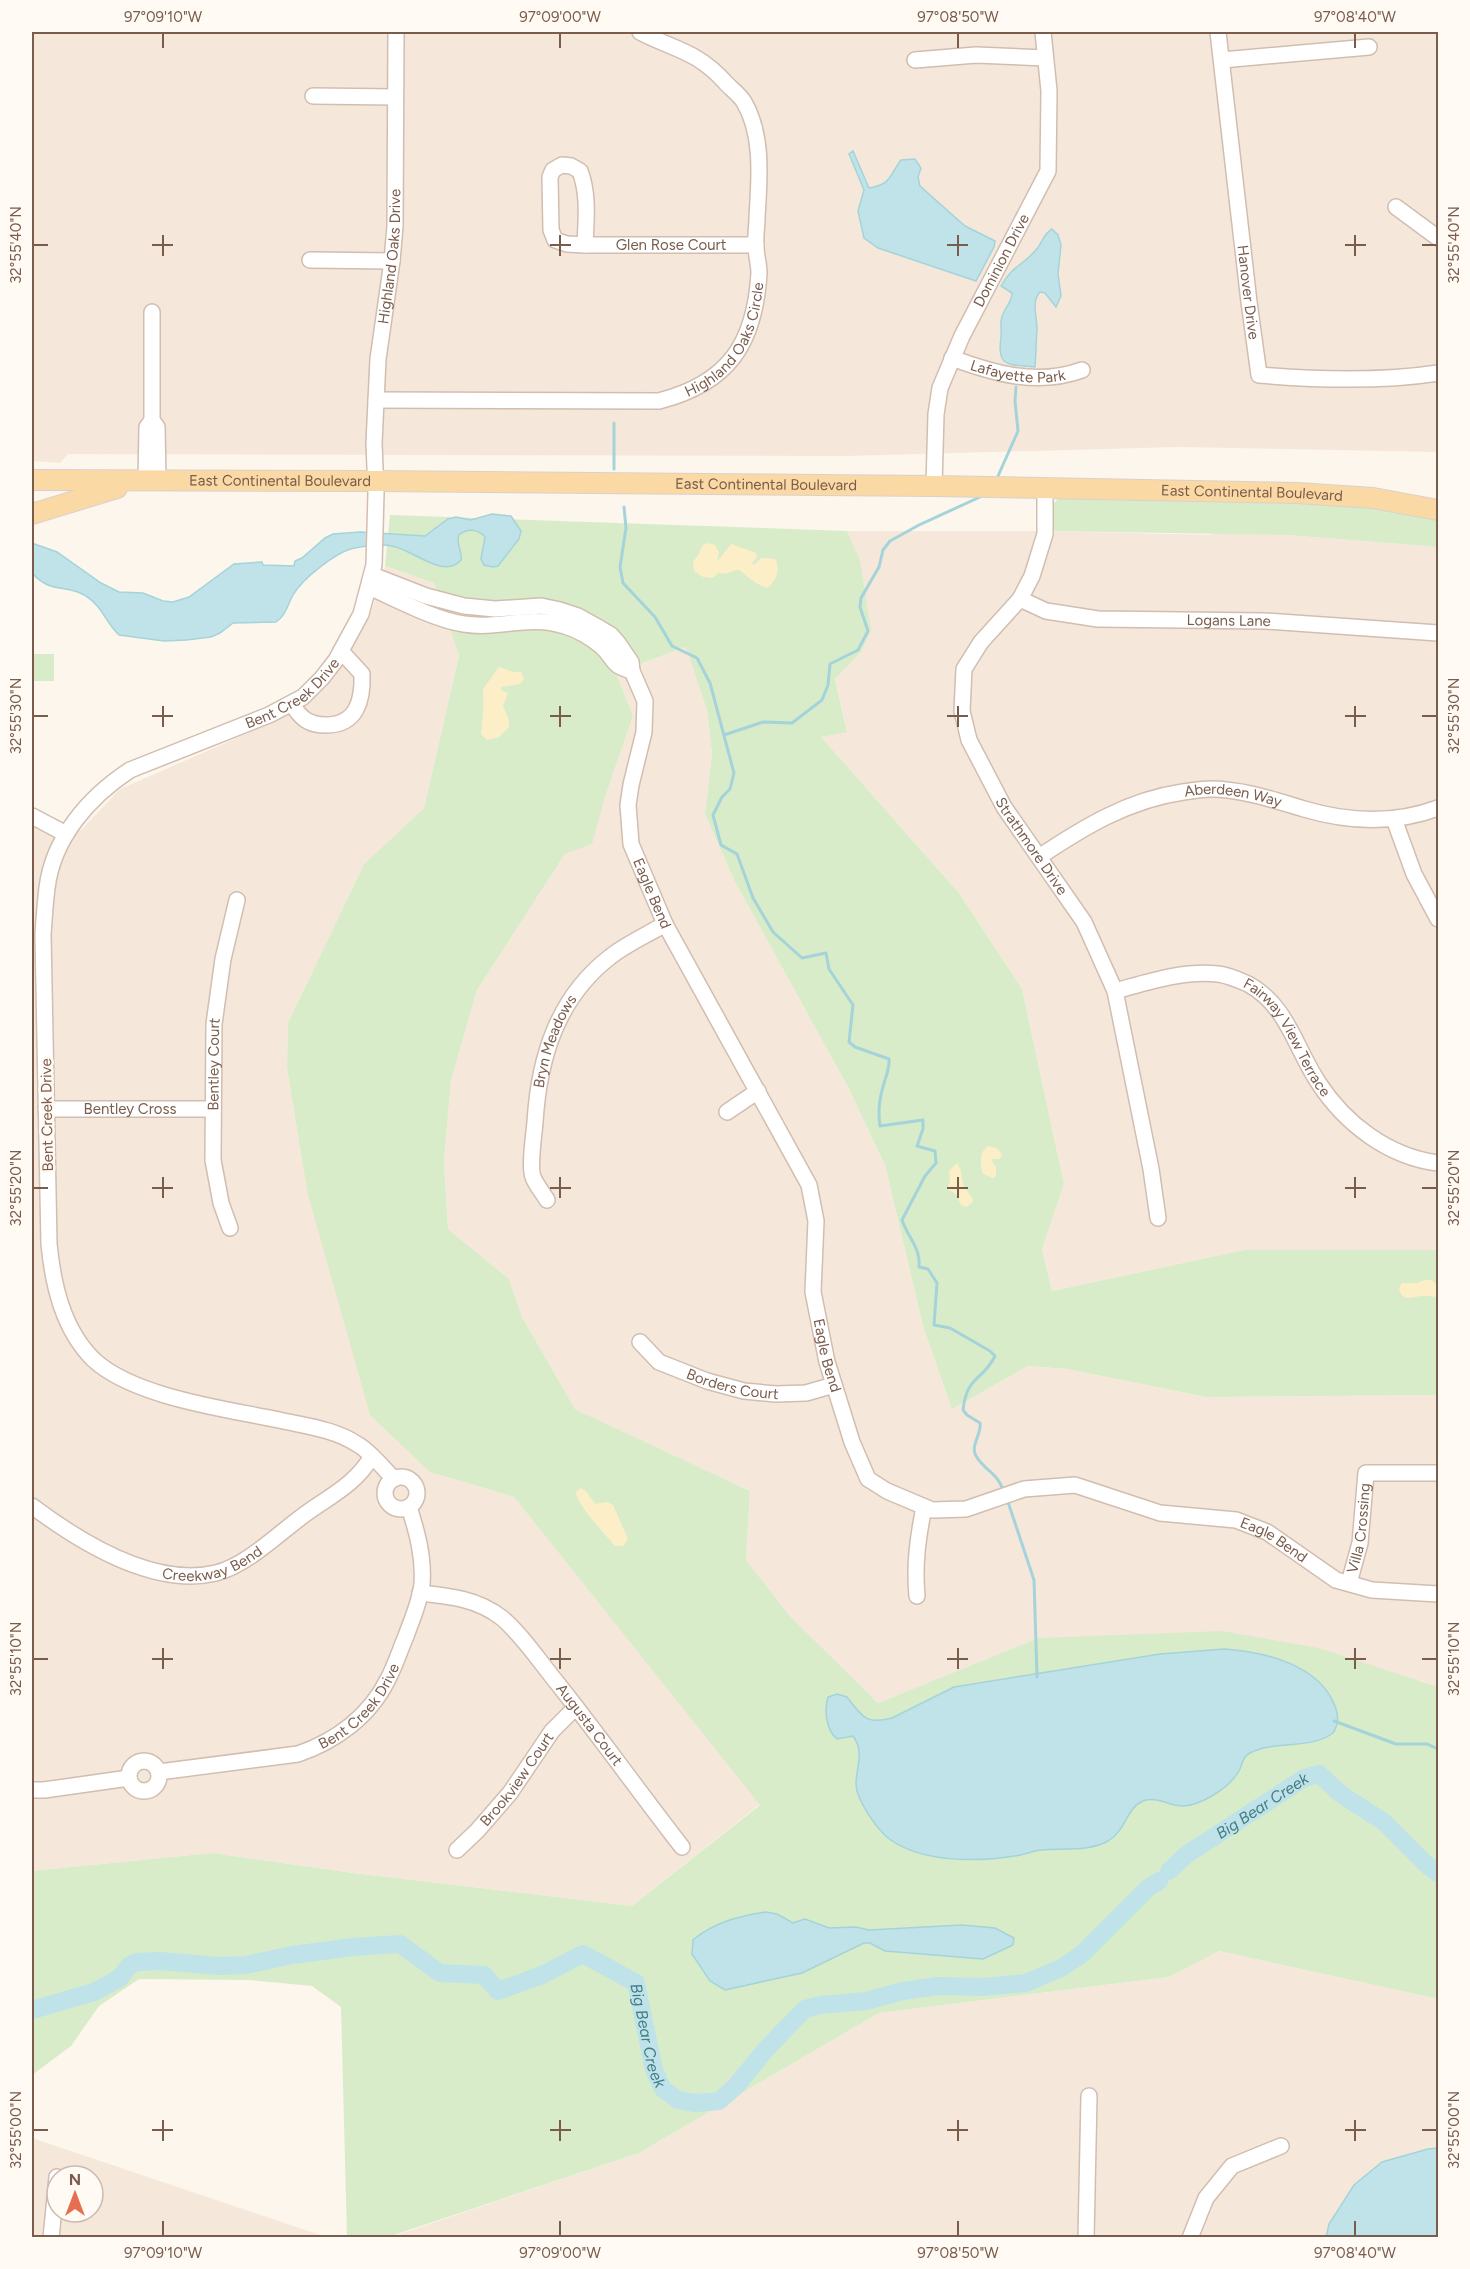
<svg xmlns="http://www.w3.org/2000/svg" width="1470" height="2269" font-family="Figtree,sans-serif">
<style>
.residential{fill:#f5e8da;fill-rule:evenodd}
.green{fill:#d8ecc9}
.sand{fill:#fcefc7}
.water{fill:#bfe3e8;stroke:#a5d3da;stroke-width:1.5}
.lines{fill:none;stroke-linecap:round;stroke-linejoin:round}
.stream{stroke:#a5d3da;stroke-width:3}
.river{stroke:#bfe3e8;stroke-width:18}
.minor-casing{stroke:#d1beb0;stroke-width:18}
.major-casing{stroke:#dad1cd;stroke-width:22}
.minor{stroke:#fff;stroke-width:15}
.major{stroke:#fbd9a5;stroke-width:20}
.ticks{fill:none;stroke:#7a5c4d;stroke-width:2}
.labels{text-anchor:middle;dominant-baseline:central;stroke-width:5;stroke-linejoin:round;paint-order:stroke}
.street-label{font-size:15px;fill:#7a5c4d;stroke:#fffaf3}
.water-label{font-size:16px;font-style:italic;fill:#437c86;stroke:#fffaf3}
.neatline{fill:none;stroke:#7a5c4d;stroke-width:2}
.ticks-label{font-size:15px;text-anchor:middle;fill:#7a5c4d}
</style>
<rect width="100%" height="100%" fill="#fdf6ec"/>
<path class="residential" d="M32 32H1438V452L1178 447 846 456 68 454 60 463 32 461Z
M847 531H1051L1212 535 1215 532 1287 535 1438 547V1250H1244L1052 1291 1042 1249 1064 1184 1022 989 959 893 821 737 847 731 835 678 861 652 860 560Z
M385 566 434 583 459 654 424 808 364 864 288 1023 287 1068 307 1191 430 1472 514 1497 760 1804 632 1906 353 1873 212 1853 32 1871V808L81 830 120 789 267 725 322 691 370 616Z
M687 647 707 710 712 754 705 814 735 882 848 1087 885 1165 923 1326 952 1409 1028 1366 1067 1369 1206 1397 1438 1395V1687L1421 1681 1038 1638 878 1703 789 1615 746 1560 750 1491 575 1409 522 1317 509 1279 448 1229 444 1162 451 1081 477 990 565 854 605 797 633 716 616 673Z
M1219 1951 1438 1999V2237L388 2238 639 2153 879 2013 1169 1977Z
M32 2138 326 2237H32ZM57 2176H93V2212H57Z"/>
<path class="green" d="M1060 497 1354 502 1438 516V547L1287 535 1051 531 1052 505Z
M390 515 847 531 860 560 871 630 861 652 835 679 847 732 821 737 959 893 1022 989 1064 1184 1042 1249 1052 1291 1244 1250H1438V1395L1206 1397 1067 1369 1028 1366 952 1409 923 1326 885 1165 848 1087 735 882 705 814 712 754 707 710 686 647 616 673 633 716 605 797 592 844 565 854 477 990 451 1081 444 1162 448 1229 509 1279 522 1317 575 1409 750 1491 746 1560 789 1615 878 1703 1038 1638 1222 1631 1319 1648 1438 1687V1999L1219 1951 1169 1977 879 2013 639 2153 388 2237H347L341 2007 312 1986 248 1980 139 1979 99 2006 71 2046 32 2075V1871L212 1853 353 1873 632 1906 760 1805 514 1497 430 1472 370 1415 307 1191 287 1068 288 1023 364 864 424 808 459 655 434 583 385 566Z
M33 654H54V681H33Z"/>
<path class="sand" d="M706 543 715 545 719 552 717 562 731 544 756 553 757 557 752 563 754 565 761 558 775 559C781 568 776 583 767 588 761 587 744 575 740 570 733 569 728 575 719 573L712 578 703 577 694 571 693 562 699 554 702 546Z
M499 667 513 672H521L524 679 520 684 501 687V690L508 693 503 706 509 720V727L499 737 487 740 481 734C483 718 484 705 483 689Z
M988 1146 996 1148 1002 1154 1000 1159H991L996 1168V1176L993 1178 983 1174C980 1164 979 1152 988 1146Z
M957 1163 961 1171 963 1185 973 1199 972 1203 966 1207 961 1205 956 1194 947 1189 950 1181 949 1171Z
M1424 1280H1431L1438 1285V1297C1433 1297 1428 1295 1423 1296 1413 1296 1402 1304 1399 1288L1402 1283H1418Z
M581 1488 586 1491 595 1504 607 1502 613 1505 628 1539 623 1546H615C606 1535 576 1504 576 1492Z"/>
<path class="water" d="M853 151 869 188C892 184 889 176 901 160L915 159 921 168 918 177 920 186 965 226 995 241 994 247 976 281 878 248 864 238 858 211 864 190 849 154Z
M1052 229 1058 235 1061 245 1058 274 1061 296 1056 307 1045 293 1040 292C1031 302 1037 316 1037 329 1036 341 1036 355 1035 367 1011 364 996 369 1001 338 1002 329 999 322 1003 314 1006 306 1012 302 1012 293L1001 286C1012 266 1022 266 1035 251 1042 244 1043 234 1052 229Z
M492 514 511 516 521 531 519 539 498 566 493 567 484 565 481 559 485 537C478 529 467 528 459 535 455 544 463 551 461 560 444 580 412 549 392 546 382 544 366 546 355 548 337 551 302 579 293 595 287 606 286 615 276 622L233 623 220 633 211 637 186 640 164 641 119 635C106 623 102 606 86 596 65 583 52 595 32 573V543L57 552 101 583 119 592 143 593 163 601 173 602 189 597 234 564 262 562 263 565 294 566 295 561 302 558 325 538 333 534 360 532 425 536 448 519 456 517 471 520Z
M1224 1649C1264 1652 1319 1664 1335 1706 1339 1716 1339 1724 1333 1733 1310 1750 1276 1740 1250 1753 1242 1757 1243 1764 1239 1771 1233 1781 1222 1790 1212 1796 1203 1801 1193 1806 1183 1806 1169 1806 1157 1796 1143 1801 1126 1808 1126 1831 1108 1841 1088 1852 1063 1848 1041 1850 1032 1851 1024 1855 1015 1856 976 1862 921 1863 888 1838 876 1828 856 1799 856 1784 856 1767 865 1752 853 1736L837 1739C826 1730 824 1710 828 1697L837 1694 847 1697C862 1716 865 1725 892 1718L954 1687 1160 1654Z
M766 1912 777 1914 793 1923 805 1919 829 1928 856 1927 869 1930 962 1925 995 1928 1014 1938 1013 1945 983 1959 885 1951 870 1943H864L802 1973 725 1990 710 1981 692 1954 693 1940C714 1922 740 1916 766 1912Z
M1438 2148V2237H1326L1329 2224 1354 2185 1382 2162 1428 2149Z"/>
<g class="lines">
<path class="stream" d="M614 423V469
M998 476 1018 431 1015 401 1016 387
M624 507 626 528 620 567 623 583 655 617 672 646 697 658 710 683 734 773 730 789 722 797 713 815 721 845 737 854 753 898 773 932 802 958 826 953 829 969 853 1005 849 1042 855 1047 889 1059C890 1069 885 1078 883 1087 879 1100 878 1113 880 1126L923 1120V1129L917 1146 935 1151 936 1163 925 1176 902 1220C908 1238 921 1248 919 1267L928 1269 937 1283 934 1325 950 1328 990 1351 995 1356C983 1381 967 1375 963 1410L967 1415 980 1423C982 1433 970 1446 976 1456 984 1470 997 1472 1003 1490
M724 735 763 722 792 723 822 700 828 685 830 664 858 650 868 631 860 607 861 598 879 567 883 550 890 541 919 525 980 497
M1007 1499 1034 1580 1037 1677
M1334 1721 1396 1744H1427L1438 1749"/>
<g class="river">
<path id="s1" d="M1169 1871 1186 1855 1304 1778 1319 1774 1342 1795 1384 1822 1427 1865 1438 1873"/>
<path id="s2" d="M32 2010 94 1992 120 1978 129 1966 136 1962 160 1961 219 1966 246 1965 292 1955 353 1947 400 1944 440 1973 484 1975 498 1991 542 1975 583 1954 636 1983 654 2070 663 2089 678 2100 696 2103 719 2101 736 2086 767 2048 805 2009 820 2005 866 2001 903 1991 938 1986 983 1987 1026 1983 1061 1968 1082 1954 1148 1888 1159 1881"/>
</g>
<defs>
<g id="minor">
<path id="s3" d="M1218 32 1249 302 1259 375C1318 380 1380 382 1438 373"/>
<path d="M915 60 976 55 1045 58"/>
<path d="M1222 60 1369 47"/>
<path d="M313 96 395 97"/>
<path d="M562 165 571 166 580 171C589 195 586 220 585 245L567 244 555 240 551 230 550 177 553 170Z"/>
<path d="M1396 207 1438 238"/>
<path id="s4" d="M585 245H756"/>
<path d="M310 260 392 261"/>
<path d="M152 312V420L157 427 158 480"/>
<path id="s5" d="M952 358C995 374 1038 386 1082 370"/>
<path id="s6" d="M376 400 659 401C729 383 755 343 759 273 759 264 756 255 756 246 755 237 757 227 757 218 759 181 764 136 744 102 739 94 731 89 725 82 697 51 675 50 640 32"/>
<path d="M146 480 147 427 152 420"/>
<path id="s7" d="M934 486 936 414 940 388 962 336 1048 171 1049 91 1043 32"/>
<path id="s8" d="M1045 489V534L1032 576 1020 599 981 642 964 669 962 711 969 740 1004 807 1084 922 1115 991 1151 1169 1158 1218"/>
<path id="s9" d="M372 575 426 596 464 606 495 609 541 606 560 610 578 616 596 626 611 635 618 643 631 662 632 671 645 701 644 732 631 785 628 805 631 844 665 924 809 1185 816 1221 813 1292 827 1362 852 1442 868 1479 887 1491 932 1510 966 1509 1024 1489 1075 1485 1160 1513 1236 1520 1267 1532 1336 1580 1372 1590 1438 1594"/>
<path d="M369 587C396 599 435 620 464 624 500 630 528 614 565 626 578 630 590 637 601 646 616 659 609 665 632 671"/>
<path id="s10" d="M1020 599 1046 611 1098 619 1265 621 1438 633"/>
<path d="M292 704C301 719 309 725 326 725 357 725 363 700 362 674L341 651"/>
<path d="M32 816 66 834"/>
<path d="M1394 819 1414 874 1438 919"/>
<path id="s11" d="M1039 857C1084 827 1128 800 1183 792 1192 791 1201 789 1210 789 1242 789 1274 800 1304 809 1348 822 1395 824 1438 808"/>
<path id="s12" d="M1115 991C1148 982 1183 970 1218 974 1228 975 1239 980 1248 984 1287 1005 1295 1047 1318 1082 1345 1124 1389 1157 1438 1163"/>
<path id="s13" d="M46 1109H213"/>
<path d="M727 1112 758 1091"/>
<path id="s14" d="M547 1200C543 1193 536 1185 533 1177 529 1166 534 1135 535 1122 539 1058 557 998 610 957 626 944 647 935 665 924"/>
<path id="s15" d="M230 1228 221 1203 213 1160 214 1024 223 959 237 900"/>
<path id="s16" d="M640 1342 659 1362 707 1381 744 1391 776 1394 806 1393 834 1385"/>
<circle cx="401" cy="1493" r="16"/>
<path id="s17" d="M394 1479C382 1467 371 1452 357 1444 334 1429 306 1426 279 1420 226 1409 134 1397 94 1360 63 1330 53 1285 49 1244L43 935C44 919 45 904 47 888 53 838 89 797 130 770L269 715 303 697 322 678 336 660 361 614 374 565 376 493 374 443 378 359 392 261 395 226 396 32"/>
<path id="s18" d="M32 1506C80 1542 153 1588 216 1573 245 1566 276 1536 300 1518 326 1498 355 1486 372 1456"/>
<path id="s19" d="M1349 1583 1360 1543 1366 1473H1438"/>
<path id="s20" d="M420 1593C450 1596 478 1599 502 1618 523 1636 540 1662 558 1684 600 1737 640 1793 682 1847"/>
<path d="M917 1596C914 1565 918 1537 924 1507"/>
<circle cx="144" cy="1776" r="15"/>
<path id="s21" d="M159 1772 298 1754C336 1741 370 1716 388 1679 395 1666 400 1650 406 1636 412 1619 420 1602 422 1584 424 1557 417 1532 409 1507"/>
<path d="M32 1790H44L129 1778"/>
<path id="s22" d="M457 1850 477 1831 510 1793 552 1731 576 1707"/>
<path d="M51 2238 57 2177"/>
<path d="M1086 2238 1089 2096"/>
<path d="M1190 2238 1206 2198 1232 2166 1281 2146"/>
</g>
<g id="major">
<path id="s23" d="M32 480 374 481 934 486 1297 493 1373 498 1438 510"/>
<path d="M32 514 117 488"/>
</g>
</defs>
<use href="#minor" class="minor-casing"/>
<use href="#major" class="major-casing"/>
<use href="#minor" class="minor"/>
<use href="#major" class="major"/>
</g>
<path class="ticks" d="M163 33V48M560 33V48M958 33V48M1355 33V48M163 235V256M560 235V256M958 235V256M1355 235V256M33 245H48M152 245H173M550 245H571M947 245H968M1345 245H1366M1422 245H1437M163 706V727M560 706V727M958 706V727M1355 706V727M33 716H48M152 716H173M550 716H571M947 716H968M1345 716H1366M1422 716H1437M163 1177V1198M560 1177V1198M958 1177V1198M1355 1177V1198M33 1188H48M152 1188H173M550 1188H571M947 1188H968M1345 1188H1366M1422 1188H1437M163 1648V1669M560 1648V1669M958 1648V1669M1355 1648V1669M33 1659H48M152 1659H173M550 1659H571M947 1659H968M1345 1659H1366M1422 1659H1437M163 2120V2141M560 2120V2141M958 2120V2141M1355 2120V2141M33 2130H48M152 2130H173M550 2130H571M947 2130H968M1345 2130H1366M1422 2130H1437M163 2221V2236M560 2221V2236M958 2221V2236M1355 2221V2236"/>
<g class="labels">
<g class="street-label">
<text stroke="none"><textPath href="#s4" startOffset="86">Glen Rose Court</textPath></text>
<text stroke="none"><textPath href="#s17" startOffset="1612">Highland Oaks Drive</textPath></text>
<text stroke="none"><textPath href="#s7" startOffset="240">Dominion Drive</textPath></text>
<text stroke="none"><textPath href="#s3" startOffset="262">Hanover Drive</textPath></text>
<text stroke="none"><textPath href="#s6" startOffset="381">Highland Oaks Circle</textPath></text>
<text stroke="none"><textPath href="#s5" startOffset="68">Lafayette Park</textPath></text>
<text stroke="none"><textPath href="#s23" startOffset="248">East Continental Boulevard</textPath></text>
<text stroke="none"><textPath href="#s23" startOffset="734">East Continental Boulevard</textPath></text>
<text stroke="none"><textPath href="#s23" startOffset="1220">East Continental Boulevard</textPath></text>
<text stroke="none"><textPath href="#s10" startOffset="212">Logans Lane</textPath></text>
<text stroke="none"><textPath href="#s17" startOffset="1143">Bent Creek Drive</textPath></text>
<text stroke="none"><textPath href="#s11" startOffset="210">Aberdeen Way</textPath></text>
<text stroke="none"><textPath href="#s8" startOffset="400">Strathmore Drive</textPath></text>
<text stroke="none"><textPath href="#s9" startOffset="525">Eagle Bend</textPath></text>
<text stroke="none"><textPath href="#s12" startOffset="204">Fairway View Terrace</textPath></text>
<text stroke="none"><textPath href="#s14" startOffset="166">Bryn Meadows</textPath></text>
<text stroke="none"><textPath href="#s15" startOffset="166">Bentley Court</textPath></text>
<text stroke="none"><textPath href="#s13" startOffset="84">Bentley Cross</textPath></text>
<text transform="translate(47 1115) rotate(-91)">Bent Creek Drive</text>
<text stroke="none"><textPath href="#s9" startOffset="1029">Eagle Bend</textPath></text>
<text stroke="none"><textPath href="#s16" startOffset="105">Borders Court</textPath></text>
<text stroke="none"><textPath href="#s19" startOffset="56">Villa Crossing</textPath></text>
<text stroke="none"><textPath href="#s9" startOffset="1586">Eagle Bend</textPath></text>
<text stroke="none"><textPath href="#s18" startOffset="200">Creekway Bend</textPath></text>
<text stroke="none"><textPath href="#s21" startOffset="220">Bent Creek Drive</textPath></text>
<text stroke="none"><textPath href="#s20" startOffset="225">Augusta Court</textPath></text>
<text stroke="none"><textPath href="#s22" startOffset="93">Brookview Court</textPath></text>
</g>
<g class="water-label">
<text stroke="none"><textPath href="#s1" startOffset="114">Big Bear Creek</textPath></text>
<text stroke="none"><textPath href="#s2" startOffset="705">Big Bear Creek</textPath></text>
</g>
</g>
<rect width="1470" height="2269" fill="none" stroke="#fffaf3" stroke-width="66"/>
<g transform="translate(75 2194)"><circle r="28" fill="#fffaf3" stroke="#cabbb1" stroke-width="1.5"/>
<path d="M0-4.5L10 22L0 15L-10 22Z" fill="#e76f51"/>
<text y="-9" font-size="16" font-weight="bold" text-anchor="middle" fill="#7a5c4d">N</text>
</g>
<rect x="33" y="33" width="1404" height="2203" class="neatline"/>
<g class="ticks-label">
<text x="163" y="22">97°09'10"W</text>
<text x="560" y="22">97°09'00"W</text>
<text x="958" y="22">97°08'50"W</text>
<text x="1355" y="22">97°08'40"W</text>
<text transform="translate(16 245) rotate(-90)" y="5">32°55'40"N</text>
<text transform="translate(1454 245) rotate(-90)" y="5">32°55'40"N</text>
<text transform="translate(16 716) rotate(-90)" y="5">32°55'30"N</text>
<text transform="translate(1454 716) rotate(-90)" y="5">32°55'30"N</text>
<text transform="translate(16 1188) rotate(-90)" y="5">32°55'20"N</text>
<text transform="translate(1454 1188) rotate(-90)" y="5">32°55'20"N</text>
<text transform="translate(16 1659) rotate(-90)" y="5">32°55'10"N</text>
<text transform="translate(1454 1659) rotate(-90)" y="5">32°55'10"N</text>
<text transform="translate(16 2130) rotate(-90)" y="5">32°55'00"N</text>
<text transform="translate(1454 2130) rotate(-90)" y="5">32°55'00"N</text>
<text x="163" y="2258">97°09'10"W</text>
<text x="560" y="2258">97°09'00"W</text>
<text x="958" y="2258">97°08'50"W</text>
<text x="1355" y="2258">97°08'40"W</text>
</g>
</svg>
